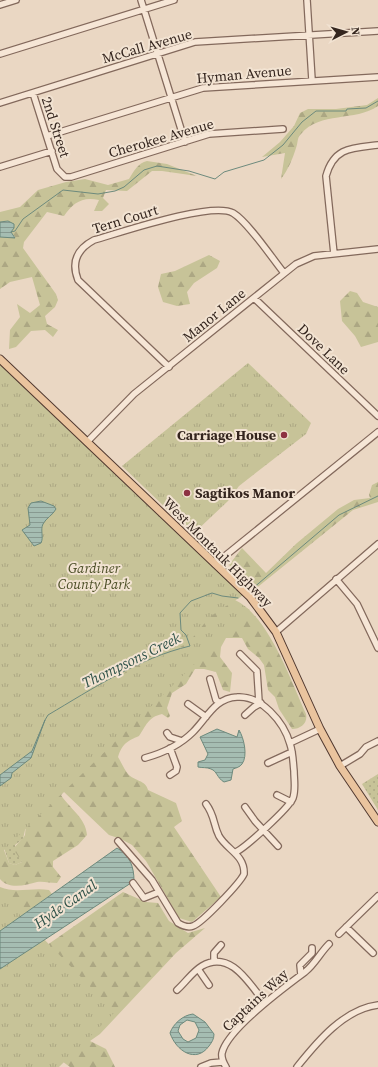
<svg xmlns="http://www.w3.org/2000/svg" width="378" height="1067" font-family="'Source Serif 4',serif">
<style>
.grass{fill:url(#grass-dots)}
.forest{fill:url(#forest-firs)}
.park{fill:url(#park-tufts)}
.water{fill:url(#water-rules);stroke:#6d8a7d;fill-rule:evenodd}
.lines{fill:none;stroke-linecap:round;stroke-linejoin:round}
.stream{stroke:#6d8a7d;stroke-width:1}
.minor-casing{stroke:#83695c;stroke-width:8}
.major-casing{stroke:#513930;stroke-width:9}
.minor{stroke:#f6e6d6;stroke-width:5.5}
.major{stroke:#eac49e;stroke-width:7}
.poi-dot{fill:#8d3143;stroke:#f2e3d2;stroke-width:1.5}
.labels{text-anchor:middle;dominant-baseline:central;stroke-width:4;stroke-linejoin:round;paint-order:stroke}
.street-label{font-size:14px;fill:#34251e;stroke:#f2e3d2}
.poi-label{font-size:14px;font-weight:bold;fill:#34251e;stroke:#f2e3d2;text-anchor:end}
.park-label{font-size:14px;font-style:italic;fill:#4c4f27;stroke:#f2e3d2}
.water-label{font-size:15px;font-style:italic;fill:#2f5249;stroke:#f2e3d2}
</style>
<defs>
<pattern id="grass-dots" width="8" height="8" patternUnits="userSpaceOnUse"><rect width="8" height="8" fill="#c7c398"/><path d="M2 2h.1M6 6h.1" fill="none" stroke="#aca783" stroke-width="1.8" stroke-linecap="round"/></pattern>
<pattern id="forest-firs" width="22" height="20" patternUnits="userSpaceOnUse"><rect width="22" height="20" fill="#c7c398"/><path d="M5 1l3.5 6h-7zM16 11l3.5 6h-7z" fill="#aca783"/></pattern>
<pattern id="park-tufts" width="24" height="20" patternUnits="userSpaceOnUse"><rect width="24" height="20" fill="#c7c398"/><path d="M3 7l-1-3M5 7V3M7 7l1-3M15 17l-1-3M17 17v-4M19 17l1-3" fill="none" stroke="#aca783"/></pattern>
<pattern id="water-rules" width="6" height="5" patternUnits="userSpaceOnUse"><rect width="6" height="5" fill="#a5bdb2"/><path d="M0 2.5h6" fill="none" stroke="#879990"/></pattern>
</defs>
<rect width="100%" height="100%" fill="#ead7c3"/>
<path class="grass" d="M378 774V810L362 784Z
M0 786 25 830 23 839 15 845 22 862 15 865 9 863 3 845Z"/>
<path class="forest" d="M378 98V106C355 122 320 111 301 134 297 137 298 143 296 148 293 158 288 170 281 179L285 153 262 157 280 142 294 126 300 113 308 109H336L367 105Z
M147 161 167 164 197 176 162 171H152L127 191 106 190 103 198 109 204 102 211H94L99 200C82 196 73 203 64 216L47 212 24 242 23 248 56 294 58 300 55 307 45 316 47 324 58 330 53 337 45 330 31 331 16 347 9 349 10 330 20 317 17 304 30 313 40 305 32 277 10 282 0 289V237H15L11 232 12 230 8 221 0 222V212L20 207 38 190 66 182 85 179 108 185 129 179C134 171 138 163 147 161Z
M209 255 220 261 217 268 194 283 187 292 190 304 177 306 163 302 158 287 161 274 175 271Z
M350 291 357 293 363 302 378 307V342L361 347 355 336 342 321 340 301Z
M378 482V502L353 510 254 590 229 565 242 548 266 573 297 543 338 509 354 500 370 498 369 495 372 485Z
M235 600C268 615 291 681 306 714 308 723 301 729 292 729L279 709 275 697 268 690 264 665 259 658 248 649 242 638H226L221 647 220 657 232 673 230 692 223 690 216 672 204 669H195L186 684 172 693 167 708 170 716 168 718 162 714C148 717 146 726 139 736 127 741 122 744 118 757 121 762 124 769 128 774 134 781 146 780 148 790L176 803 182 821 174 827 221 897 192 922 179 918 146 861 132 845 121 839 109 835 64 792 61 795C69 808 86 818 87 835L78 845 53 861V867L61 877 57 883C50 883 43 881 37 882 26 885 9 890 0 879V843L2 845 9 863 15 865 22 862 14 850C16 843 22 841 25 835L34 746 0 612Z
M0 887C16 894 32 887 49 890L52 894 0 931Z
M123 892 146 902 158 903 169 921 188 933 205 928 176 953 100 1034 90 1041 106 1049 115 1067H70L44 1048 0 978Z"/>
<path class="park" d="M0 359 246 593C237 600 215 612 208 619 200 628 192 642 180 647 159 656 134 652 121 675L156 661 157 659 171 651H185C197 631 218 615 237 602L250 610 0 854Z
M248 363 311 423 306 434 239 486 228 501 193 534 122 466Z
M0 894 115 1012 59 1067H0Z"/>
<path class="water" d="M8 221 14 224V228L11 232 15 238 0 237V222Z
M41 501 54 506 56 509C53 515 46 518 43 524 40 530 44 537 41 543L34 546 22 530 30 525 28 508 31 503Z
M45 720 31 758 12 773 11 778 0 786V775L32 751Z
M217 729 237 737 239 730C244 738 248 756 242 764 240 767 236 768 233 769L231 780 224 782C217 778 217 771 211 769 207 767 202 768 198 767V762L205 760 208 754 200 737Z
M117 848C130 855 134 867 134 881L0 969V931Z
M193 1014 205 1022 214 1034C214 1039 212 1042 209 1046 196 1064 176 1051 170 1033 173 1024 183 1015 193 1014ZM187 1020 195 1022 199 1030 196 1038 188 1042 183 1039 178 1031 180 1025Z"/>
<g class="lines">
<path class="stream" d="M11 232 15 231 23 219 63 190 98 194 115 191 124 187 144 170 157 166 189 171 215 179 224 172 264 160 283 145 302 122 316 111H346L347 109 366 108 378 101
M252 589 339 515 378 496
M45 720 48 715C92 689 139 658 190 646L186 635 181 630 180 613 191 601 212 593 222 596 238 598"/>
<defs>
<path id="minor" d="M141 0 185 142
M307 0 312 80
M0 5 16 0
M0 54 174 0
M33 93 57 169 65 177H71L209 134 283 129
M0 103 195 42 378 31
M47 136 203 88 378 77
M0 167 52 151
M334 254 326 176C334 147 352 148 378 145
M254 298 378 416
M169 367 78 280C71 262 77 249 94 240 119 233 212 201 233 213 248 222 272 258 284 273
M87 442 134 394 296 264 314 256 378 249
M215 564 378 432
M336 579 357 604 378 648
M276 632 378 544
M240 654 257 671 259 702
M210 679 216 700 219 702
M188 704 206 717
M245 715 254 707 261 703
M167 733 170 737 182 741
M290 743 320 729
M145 758C163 753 180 745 193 732 207 718 215 698 237 697 261 695 284 722 290 744 293 752 293 762 294 771 294 780 296 789 293 798 289 808 246 847 236 852
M268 763 292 752
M340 766 360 754 366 747 378 741
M170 775 176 771 177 767 170 748
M277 795 291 802
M245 807 255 821 278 846
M118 841 152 880 178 923C183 926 188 928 193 926 202 923 240 883 244 874 245 855 227 850 219 836 213 824 215 816 206 804
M133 883 144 898 159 892
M346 927 373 953
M339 934 378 896
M214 961V953L221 945
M198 969 209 985
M301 975 300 965 312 953V948
M177 990C186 982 192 972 202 966 231 949 250 985 265 1003
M201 1067 211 1063 222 1062
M226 1067C223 1062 221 1058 222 1053 227 1030 286 986 305 972 315 964 320 953 329 944
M297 1067C317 1042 344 1009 378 1005"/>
<path id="major" d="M0 359 250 597 276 632 320 729 340 766 378 822"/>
</defs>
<use href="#minor" class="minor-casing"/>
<use href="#major" class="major-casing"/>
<use href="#minor" class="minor"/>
<use href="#major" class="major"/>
</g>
<g class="poi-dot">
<circle cx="284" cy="435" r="4"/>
<circle cx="187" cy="493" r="4"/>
</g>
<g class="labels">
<g class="street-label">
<text transform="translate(147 46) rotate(-16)">McCall Avenue</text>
<text transform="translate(244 74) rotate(-5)">Hyman Avenue</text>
<text transform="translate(56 127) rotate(72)">2nd Street</text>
<text transform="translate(161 138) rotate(-16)">Cherokee Avenue</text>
<text transform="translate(125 219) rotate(-17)">Tern Court</text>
<text transform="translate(214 315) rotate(-39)">Manor Lane</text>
<text transform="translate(324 349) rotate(44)">Dove Lane</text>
<text transform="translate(218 552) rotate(45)">West Montauk Highway</text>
<text transform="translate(255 1000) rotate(-43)">Captains Way</text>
</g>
<g class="poi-label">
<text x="276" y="435">Carriage House</text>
<text x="195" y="493" text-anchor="start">Sagtikos Manor</text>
</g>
<g class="park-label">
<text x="94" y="568">Gardiner<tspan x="94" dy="16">County Park</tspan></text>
</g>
<g class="water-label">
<text transform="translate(131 660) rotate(-26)">Thompsons Creek</text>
<text transform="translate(65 904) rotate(-35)">Hyde Canal</text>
</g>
</g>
<g transform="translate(346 32) rotate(84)" stroke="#f2e3d2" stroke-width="3" paint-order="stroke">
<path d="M0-3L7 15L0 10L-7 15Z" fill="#34251e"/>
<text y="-6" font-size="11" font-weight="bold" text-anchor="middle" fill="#34251e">N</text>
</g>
</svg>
